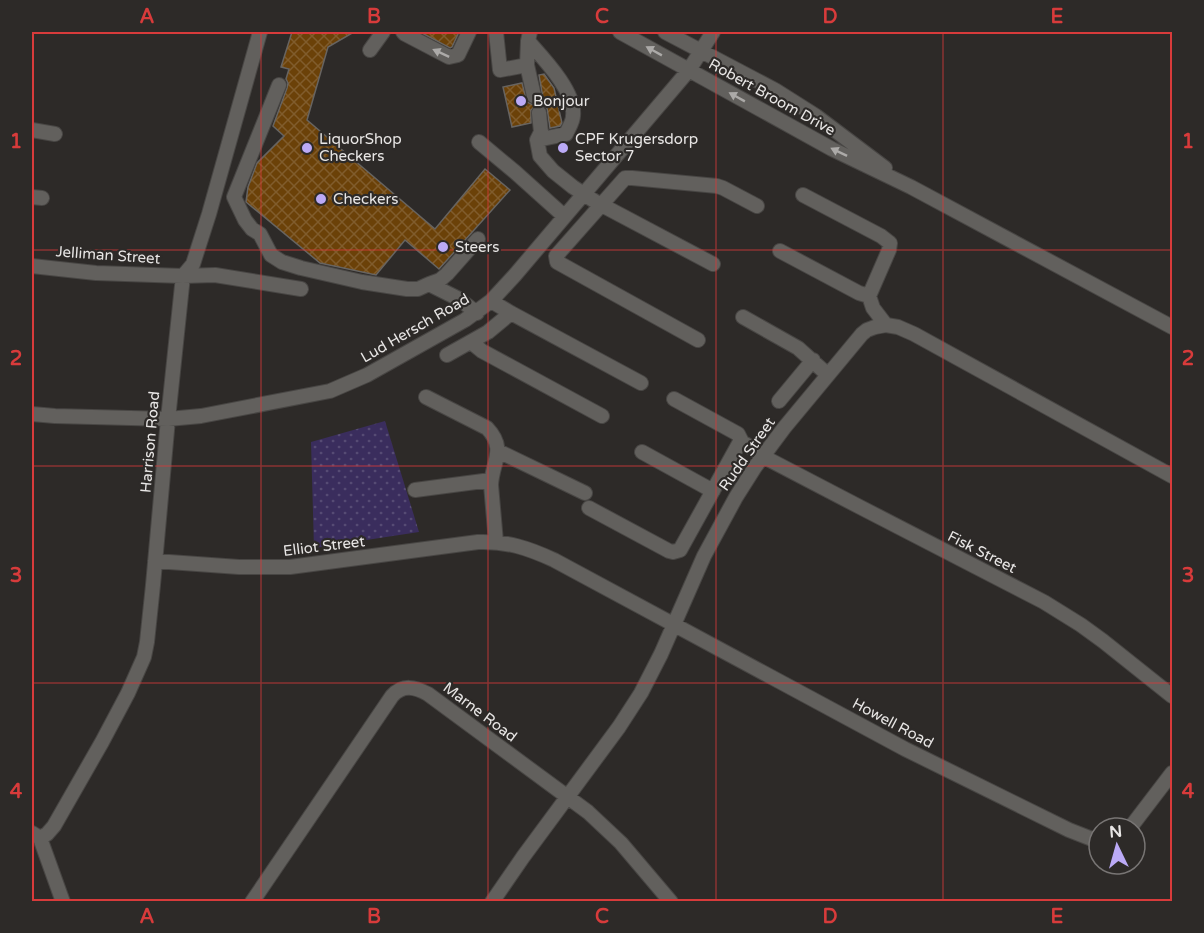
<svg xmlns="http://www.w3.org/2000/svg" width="1204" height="933" font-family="'Varela Round',sans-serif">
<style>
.park{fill:url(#park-dots)}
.building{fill:url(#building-cross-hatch);stroke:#676461;stroke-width:1.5}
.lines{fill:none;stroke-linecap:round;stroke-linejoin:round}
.minor-casing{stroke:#484644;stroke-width:16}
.minor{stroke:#62605d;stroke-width:14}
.oneway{fill:#acaaa8}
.grid{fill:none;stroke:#d83b3b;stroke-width:1.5;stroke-opacity:0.55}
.poi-dot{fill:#bbaaf6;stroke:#2d2a28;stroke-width:2}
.labels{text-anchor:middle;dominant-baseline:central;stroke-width:4.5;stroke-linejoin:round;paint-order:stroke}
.street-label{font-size:15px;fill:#e8e6e5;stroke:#2d2a28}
.poi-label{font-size:15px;fill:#e8e6e5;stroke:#2d2a28;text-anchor:start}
.neatline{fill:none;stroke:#d83b3b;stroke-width:2}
.grid-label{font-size:20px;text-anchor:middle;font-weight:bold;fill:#d83b3b}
</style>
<defs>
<pattern id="park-dots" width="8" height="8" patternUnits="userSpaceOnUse" patternTransform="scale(1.5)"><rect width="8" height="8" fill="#3a2d5d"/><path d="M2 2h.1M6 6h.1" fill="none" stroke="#564b74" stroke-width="1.8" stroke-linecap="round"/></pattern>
<pattern id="building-cross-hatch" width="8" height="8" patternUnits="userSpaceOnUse" patternTransform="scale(1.5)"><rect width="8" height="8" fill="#6b4108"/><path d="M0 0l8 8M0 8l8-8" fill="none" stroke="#805c2c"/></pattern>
</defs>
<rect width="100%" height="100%" fill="#2d2a28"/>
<path class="park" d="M385 421 419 532 314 548 311 442Z"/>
<path class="building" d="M292 32H354L328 47 307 120 435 229 485 169 510 190 439 269 405 240 376 275 320 263 246 202 248 187 257 163 284 136 273 126 287 88 288 83 286 79 289 69 281 67Z
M420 32H459L452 47 450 48Z
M544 74 554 88 562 123 560 126 550 128 547 108 542 105 537 104 540 102 543 98 539 75Z
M522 83 527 102 531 104 536 105 531 110V123L512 127 503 87Z"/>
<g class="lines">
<defs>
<path id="minor" d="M403 32 405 34 449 57 458 55 469 32
M496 32 500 70 527 65
M530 32 528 41C543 58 576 92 573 116 573 122 568 129 566 134L537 140
M620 32 832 149 911 187 1172 327
M665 32 775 90 816 116 885 168
M528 41 527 65 534 96
M370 50 383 32
M279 85 234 197 245 220 252 229 260 234 271 255 282 262 301 268 362 282 407 289H418L429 284 459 299 477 313
M539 113 541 132 537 140 540 156 553 171 573 187 596 202 713 264
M32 130 55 134
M479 142 515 172 564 216
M803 195 881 236 890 243 889 250 869 296 873 308 886 325
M32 197 42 198
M780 251 859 293 869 296
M32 266 96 273 183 276 215 275 301 289
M429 284 440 280 447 274 478 239
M491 301 511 313 641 383
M743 317 798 348 828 375
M698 340 557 262 556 256 625 178H632L717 186 723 188 757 206
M471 342 482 351 602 416
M447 355 488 332 511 313
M426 397 487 428C507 449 492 462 491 485L496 542
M779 401 813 360
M32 414 55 416 168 419 201 416 330 391 367 375 465 320 491 301 515 275 689 70 713 32
M741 442 747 445 764 457 858 506 1044 602 1081 625 1103 641 1172 696
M498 451 585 493
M642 452 713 491
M415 490 491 480
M589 508 669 551 673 552 680 550 741 440 738 434 674 399
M155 561 239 567H290L478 542C507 541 528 548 554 560L905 749 1069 830 1092 839 1099 840
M1130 828 1172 773
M32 833 40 838 63 902
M40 838 47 834 54 826 102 742 128 693 144 657 147 642 153 585 168 419 183 276 193 264 209 214 260 32
M252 902 392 696C403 684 415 687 428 694L588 812 621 843 671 902
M492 902 523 857 619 727 641 693 661 654 704 556 736 497 755 467 784 428 862 334 867 330 875 327 886 325 898 327 914 334 1172 476"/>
</defs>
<use href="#minor" class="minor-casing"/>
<use href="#minor" class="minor"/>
</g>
<defs><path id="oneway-solid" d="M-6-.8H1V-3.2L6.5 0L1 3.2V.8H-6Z" transform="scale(1.5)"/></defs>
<g class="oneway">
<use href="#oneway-solid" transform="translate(654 51) rotate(-151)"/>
<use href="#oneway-solid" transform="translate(441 53) rotate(-155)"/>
<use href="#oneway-solid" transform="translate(737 97) rotate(-151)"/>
<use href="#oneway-solid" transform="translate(839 152) rotate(-154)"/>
</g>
<path class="grid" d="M261 32V902M488 32V902M716 32V902M943 32V902M32 250H1172M32 466H1172M32 683H1172"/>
<g class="poi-dot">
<circle cx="521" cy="101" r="6"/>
<circle cx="307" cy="148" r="6"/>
<circle cx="563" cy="148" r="6"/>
<circle cx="321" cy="199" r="6"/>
<circle cx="443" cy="247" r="6"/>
</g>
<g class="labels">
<g class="street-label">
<text transform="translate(772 97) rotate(29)">Robert Broom Drive</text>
<text transform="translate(108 255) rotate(4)">Jelliman Street</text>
<text transform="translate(415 328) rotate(-30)">Lud Hersch Road</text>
<text transform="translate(150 442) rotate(-85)">Harrison Road</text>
<text transform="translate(747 454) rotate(-55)">Rudd Street</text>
<text transform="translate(324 546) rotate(-7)">Elliot Street</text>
<text transform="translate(982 552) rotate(27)">Fisk Street</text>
<text transform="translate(480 712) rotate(37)">Marne Road</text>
<text transform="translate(893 723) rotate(28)">Howell Road</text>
</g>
<g class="poi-label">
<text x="533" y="101">Bonjour</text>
<text x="319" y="139">LiquorShop<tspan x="319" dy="17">Checkers</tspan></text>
<text x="575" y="139">CPF Krugersdorp<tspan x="575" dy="17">Sector 7</tspan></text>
<text x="333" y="199">Checkers</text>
<text x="455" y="247">Steers</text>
</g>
</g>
<rect width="1204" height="933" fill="none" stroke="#2d2a28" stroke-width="66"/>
<g transform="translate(1117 846) rotate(355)"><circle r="28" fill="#2d2a28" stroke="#787574" stroke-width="1.5"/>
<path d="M0-4.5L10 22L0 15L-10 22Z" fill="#bbaaf6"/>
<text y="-9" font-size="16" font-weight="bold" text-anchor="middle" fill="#e8e6e5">N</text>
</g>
<rect x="33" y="33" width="1138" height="867" class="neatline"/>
<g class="grid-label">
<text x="147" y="23">A</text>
<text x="374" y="23">B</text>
<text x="602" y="23">C</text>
<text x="830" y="23">D</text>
<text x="1057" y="23">E</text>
<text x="16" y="148">1</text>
<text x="1188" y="148">1</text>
<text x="16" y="365">2</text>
<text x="1188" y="365">2</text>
<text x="16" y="582">3</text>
<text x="1188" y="582">3</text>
<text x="16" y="798">4</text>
<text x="1188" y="798">4</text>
<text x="147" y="923">A</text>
<text x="374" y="923">B</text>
<text x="602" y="923">C</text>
<text x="830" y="923">D</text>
<text x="1057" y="923">E</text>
</g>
</svg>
